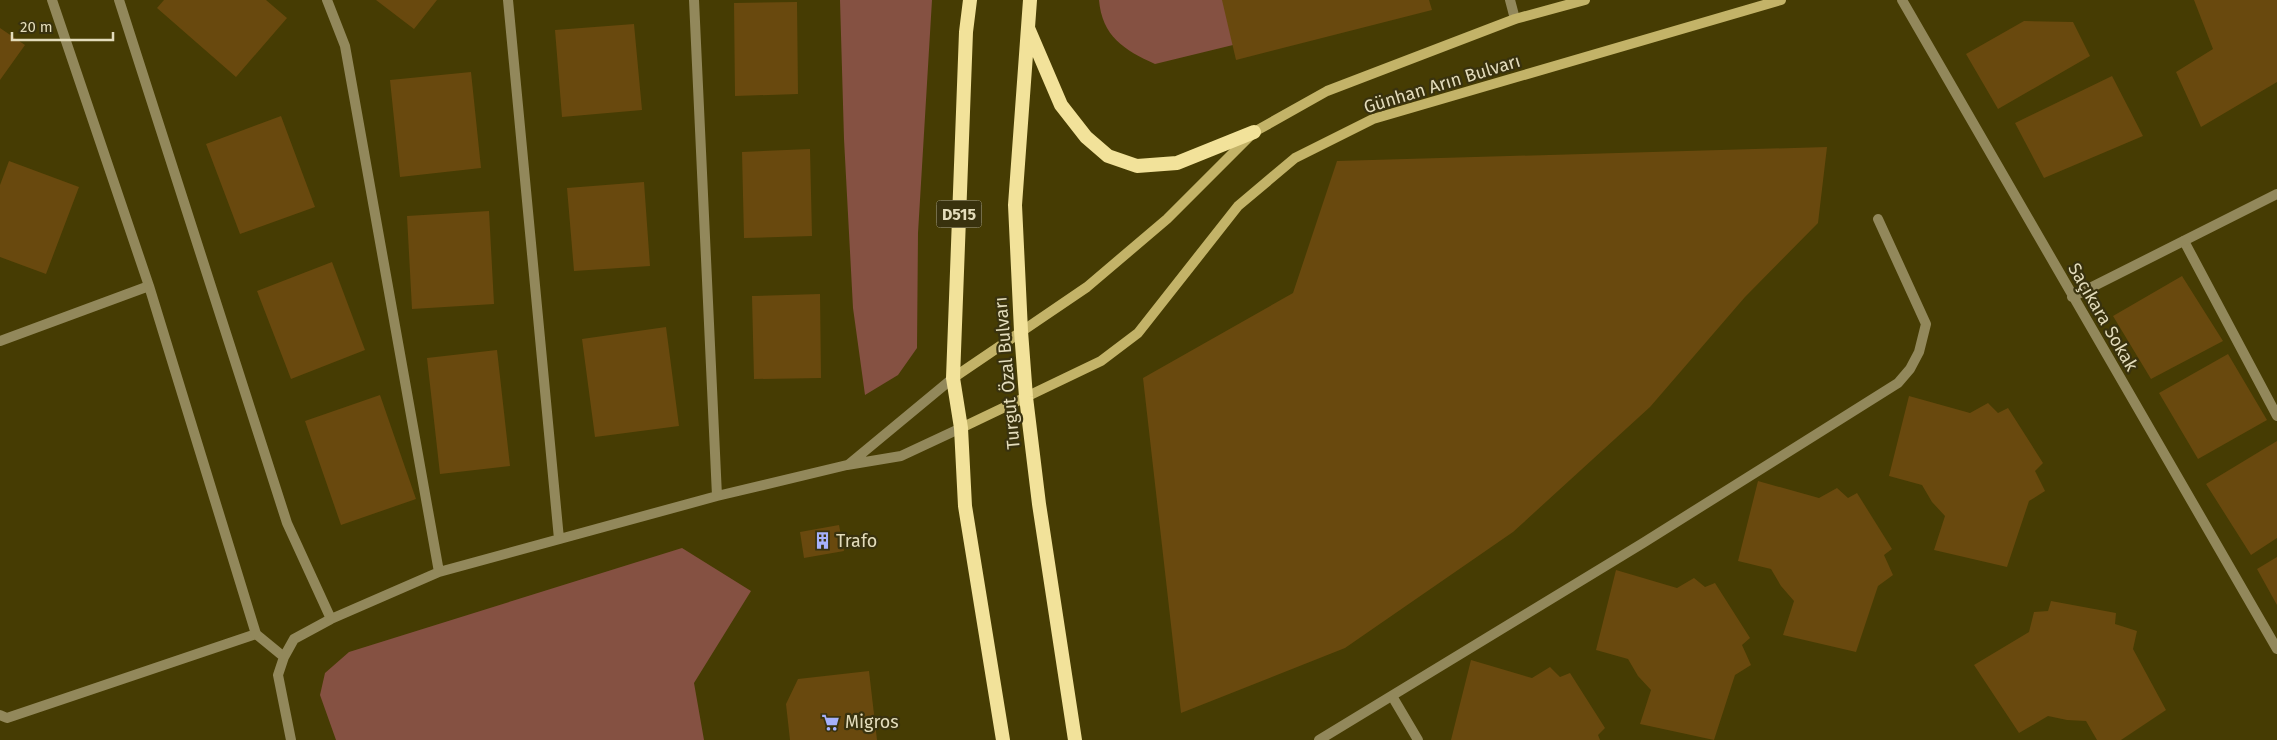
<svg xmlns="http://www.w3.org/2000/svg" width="2277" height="740" font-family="'Fira Sans',sans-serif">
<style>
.green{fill:#855142}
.building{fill:#69490e}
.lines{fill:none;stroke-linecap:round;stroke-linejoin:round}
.service{stroke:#92885b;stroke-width:10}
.minor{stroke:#92885b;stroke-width:10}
.secondary{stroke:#c3b368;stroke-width:10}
.trunk{stroke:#f2e29a;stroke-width:14}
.labels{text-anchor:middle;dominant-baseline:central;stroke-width:4.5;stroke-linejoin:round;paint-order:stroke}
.shield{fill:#39320e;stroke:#b0a987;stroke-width:1}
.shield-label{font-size:16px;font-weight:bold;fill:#e3dcbb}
.street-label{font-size:18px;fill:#e3dcbb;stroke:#39320e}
.poi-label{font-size:18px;fill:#e3dcbb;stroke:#39320e;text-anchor:start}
</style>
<rect width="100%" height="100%" fill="#463c03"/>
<path class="green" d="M840 0H932L918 233 917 348 898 375 865 395 853 308 844 139Z
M1099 0H1417L1155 64C1124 50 1102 36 1099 0Z
M682 548 751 591 694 683 704 740H336L320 695 325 673 349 652Z"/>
<path class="building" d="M164 0H266L287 18 236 77 157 8Z
M376 0H437L414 29Z
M1222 0H1429L1432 10 1236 60Z
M2194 0H2277V82L2201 127 2176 72 2213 49Z
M797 2 798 94 735 96 734 3Z
M2024 21 2073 22 2090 56 1998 109 1966 54Z
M634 24 642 110 562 117 555 30Z
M0 28 25 45 0 80Z
M471 72 481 168 400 177 390 80Z
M2112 76 2143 136 2044 178 2015 123Z
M281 116 315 207 240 234 206 144Z
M1827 147 1818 223 1745 297 1650 407 1513 532 1345 648 1181 713 1143 378 1293 293 1337 161Z
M810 149 812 236 744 238 742 152Z
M9 161 79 187 46 274 0 257V185Z
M644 182 650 266 574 271 567 188Z
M489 211 494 304 412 309 407 216Z
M332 262 365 350 291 379 257 291Z
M2182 276 2223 341 2151 379 2113 316Z
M820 294 821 378 754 379 752 296Z
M666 327 679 426 595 437 582 339Z
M497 350 510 466 440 474 427 358Z
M2228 354 2267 420 2198 459 2159 393Z
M380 395 416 499 341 525 305 421Z
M1909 396 1970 413 1988 403 1998 413 2008 408 2043 463 2035 471 2045 491 2029 501 2007 567 1934 550 1945 516 1932 502 1922 485 1889 476Z
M2277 441V538L2251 555 2206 484Z
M1758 481 1819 498 1837 488 1848 498 1857 493 1892 549 1884 555 1893 575 1878 586 1856 652 1783 635 1794 601 1781 586 1771 569 1738 561Z
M839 525 844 551 804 558 800 532Z
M2277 557V605L2257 569Z
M1616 570 1677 588 1694 578 1705 587 1715 583 1750 638 1742 645 1751 665 1735 675 1714 740 1640 724 1651 690 1638 676 1628 659 1596 650Z
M2051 601 2116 613 2115 624 2137 631 2133 649 2166 710 2121 740H2097L2086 721 2067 720 2048 716 2019 733 1974 665 2029 632 2034 612 2048 611Z
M1471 660 1532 678 1550 667 1560 677 1570 673 1605 728 1598 735 1600 740H1451Z
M869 671 877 740H790L786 704 798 679Z"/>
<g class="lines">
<path class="service" d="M2184 241 2277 416
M1392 696 1418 740
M0 715 7 718 256 634
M1319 740 1643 543 1898 383 1910 369 1919 352 1926 324 1878 219"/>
<path class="minor" d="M52 0 149 286 256 634 284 657
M119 0 287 523 331 619
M327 0 345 46 439 572
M508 0 559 539
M694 0 717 496
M1510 0 1515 19
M1902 0 2277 649
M2072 297 2277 194
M0 341 149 286
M848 465 953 378
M291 740 278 675 284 657 294 639 331 619 439 572 717 496 847 465 901 456 961 428"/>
<path class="secondary" d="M953 378 1087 287 1167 219 1254 132 1327 91 1515 19 1585 0
M961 428 1101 361 1138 333 1238 206 1295 158 1373 119 1781 0"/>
<path class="trunk" d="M970 0 966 32 953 378 961 428 965 506 1003 740
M1030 0 1015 205 1021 331 1026 397 1039 504 1075 740
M1028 28 1061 105 1086 137 1108 156 1137 166 1177 163 1254 132"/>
</g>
<defs>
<symbol id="building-bare" viewBox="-9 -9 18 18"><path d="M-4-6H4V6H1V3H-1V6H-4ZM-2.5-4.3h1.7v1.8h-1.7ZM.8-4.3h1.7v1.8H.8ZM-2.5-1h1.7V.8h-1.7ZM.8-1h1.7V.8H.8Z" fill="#a6b1fc" stroke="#39320e" stroke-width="2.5" paint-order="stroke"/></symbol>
<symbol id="supermarket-bare" viewBox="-9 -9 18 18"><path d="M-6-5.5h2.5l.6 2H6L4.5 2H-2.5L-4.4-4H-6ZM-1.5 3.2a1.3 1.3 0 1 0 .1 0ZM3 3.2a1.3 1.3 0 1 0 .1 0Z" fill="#a6b1fc" stroke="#39320e" stroke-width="2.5" paint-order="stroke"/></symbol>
</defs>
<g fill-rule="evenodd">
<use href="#building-bare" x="810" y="528" width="25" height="25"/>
<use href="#supermarket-bare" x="818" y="710" width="25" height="25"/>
</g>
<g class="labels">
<rect class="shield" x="936.5" y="200.5" width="45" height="27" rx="4"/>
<g class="shield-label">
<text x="959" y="214">D515</text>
</g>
<g class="street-label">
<text transform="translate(1442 84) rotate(-17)">Günhan Arın Bulvarı</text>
<text transform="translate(2103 317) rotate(60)">Saçıkara Sokak</text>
<text transform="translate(1007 373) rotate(-95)">Turgut Özal Bulvarı</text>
</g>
<g class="poi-label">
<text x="836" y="541">Trafo</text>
<text x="845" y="722">Migros</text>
</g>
</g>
<path d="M12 32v8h101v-8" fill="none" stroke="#e3dcbb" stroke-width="2.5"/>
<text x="20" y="32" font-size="15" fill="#e3dcbb" stroke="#39320e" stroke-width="4" paint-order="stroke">20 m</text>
</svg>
